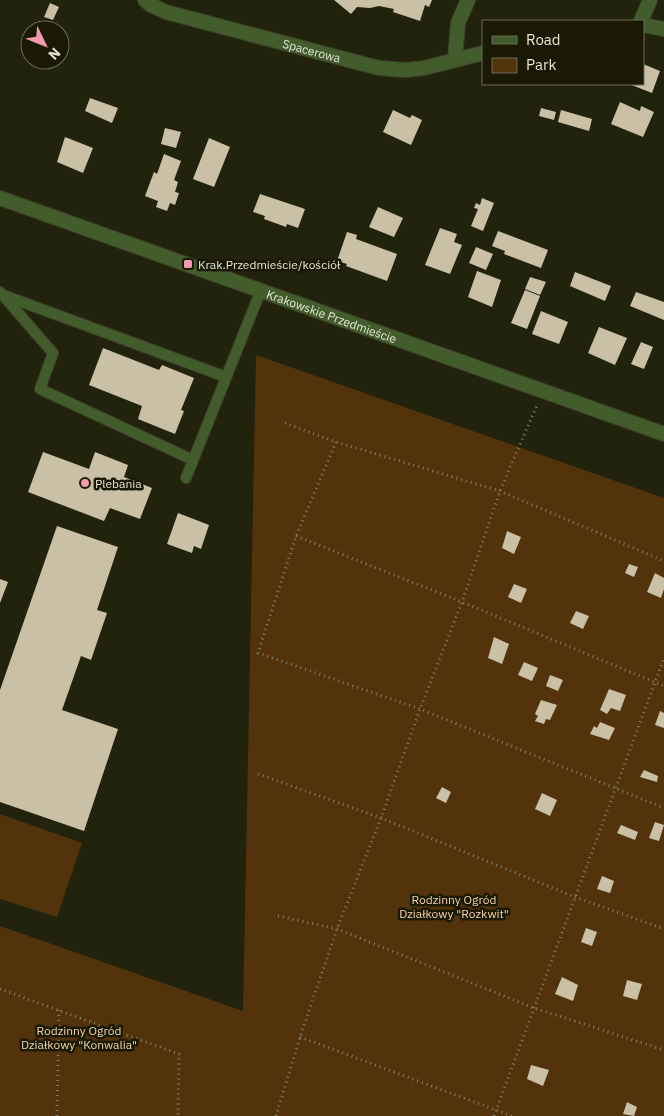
<svg xmlns="http://www.w3.org/2000/svg" width="664" height="1116" font-family="'IBM Plex Sans',sans-serif">
<style>
.green{fill:#52330c}
.building{fill:#cac0a6}
.lines{fill:none;stroke-linecap:round;stroke-linejoin:round}
.service-casing{stroke:#3d3e29;stroke-width:12}
.minor-casing{stroke:#3d3e29;stroke-width:16}
.tertiary-casing{stroke:#3d3e29;stroke-width:16}
.path{stroke:#80816e;stroke-width:3;stroke-dasharray:1 4;stroke-linecap:butt}
.service{stroke:#425c2c;stroke-width:10}
.minor{stroke:#425c2c;stroke-width:14}
.tertiary{stroke:#425c2c;stroke-width:14}
.poi-dot{fill:#f29ab0;stroke:#191904;stroke-width:2}
.labels{text-anchor:middle;dominant-baseline:central;stroke-width:5;stroke-linejoin:round;paint-order:stroke}
.street-label{font-size:12px;fill:#e5e6d8;stroke:#191904}
.poi-label{font-size:12px;fill:#e5e6d8;stroke:#191904;text-anchor:start}
.park-label{font-size:12px;fill:#f4d3b0;stroke:#191904}
</style>
<rect width="100%" height="100%" fill="#22230c"/>
<path class="green" d="M256 355 664 498V1116H0V926L243 1011Z
M0 814 82 843 57 917 0 899Z"/>
<path class="building" d="M334 0H432L429 7 425 5 420 21 393 12 394 9 379 6 370 8 357 7 351 14Z
M50 3 59 7 53 20 44 17Z
M643 64 660 71 652 93 629 84H643Z
M90 98 118 108 112 123 85 111Z
M620 102 640 111 641 106 654 112 643 137 611 124Z
M541 108 556 112 554 120 539 116Z
M393 110 410 118 412 115 422 120 411 145 383 132Z
M561 110 592 119 589 131 558 122Z
M165 128 181 132 176 148 161 144Z
M65 137 93 148 83 173 57 162Z
M209 138 230 147 214 187 193 179Z
M164 154 181 161 174 180 178 182 175 192 179 193 175 205 170 203 167 211 156 207 158 201 145 196 154 172 157 174Z
M260 194 305 209 298 228 287 224 286 227 264 219 265 216 253 212Z
M482 198 494 203 483 231 471 226 478 209 474 208 476 203 480 205Z
M378 207 403 218 394 237 369 227Z
M440 228 457 234 454 242 462 245 450 274 425 265Z
M498 231 548 250 541 268 504 254 505 251 492 246Z
M347 232 357 235 356 239 397 254 387 281 346 266 347 264 337 261Z
M476 247 493 254 486 270 469 263Z
M477 271 501 280 492 307 468 297Z
M575 272 611 286 605 301 570 286Z
M530 277 546 282 540 295 525 289Z
M525 290 540 296 527 329 511 323Z
M636 292 664 302V320L630 306Z
M541 311 568 322 559 344 532 334Z
M599 327 627 338 615 365 588 353Z
M641 342 653 347 644 369 631 364Z
M103 348 159 370 162 365 194 378 181 410 184 411 175 434 138 419 142 406 89 385Z
M43 452 89 469 95 452 128 465 124 477 152 488 140 519 110 508 104 521 28 492Z
M178 513 209 525 201 549 194 546 192 553 167 544Z
M57 526 118 547 97 610 107 613 91 660 81 656 62 710 118 729 84 831 0 802V690Z
M507 531 521 537 514 554 502 548Z
M629 564 638 567 634 577 625 573Z
M655 573 664 578V589L661 598 647 592Z
M0 579 8 582 0 603Z
M514 584 527 589 521 603 508 597Z
M576 611 589 616 583 629 570 623Z
M494 637 509 644 502 664 488 658Z
M524 662 538 668 532 681 518 675Z
M550 675 563 680 558 691 546 686Z
M609 689 626 695 620 711 611 708 607 714 600 710Z
M541 700 557 705 550 720 546 719 544 724 535 721 538 716 535 714Z
M660 711 664 713V728L655 725Z
M600 722 615 728 609 740 590 734 594 726 597 728Z
M644 770 658 776 657 782 640 777Z
M442 787 451 792 446 803 436 798Z
M542 793 557 800 550 816 535 809Z
M655 822 664 825 659 841 649 838Z
M621 825 638 832 635 840 617 833Z
M602 876 614 881 610 893 597 889Z
M586 928 597 932 592 946 581 942Z
M562 977 578 985 573 1001 555 994Z
M627 980 642 984 637 1000 623 996Z
M531 1065 549 1070 543 1086 527 1079Z
M627 1102 637 1107 634 1116 623 1114Z"/>
<g class="lines">
<defs>
<path id="service" d="M0 292 53 353 40 389 193 460
M3 295 226 377
M186 478 261 290"/>
<g id="minor">
<path id="s1" d="M145 0 151 5 166 12 379 68 406 70 424 68 483 53"/>
<path d="M641 21 650 0"/>
<path d="M643 25 664 29"/>
<path d="M455 59 458 23 468 0"/>
</g>
<g id="tertiary">
<path id="s2" d="M0 198 664 434"/>
</g>
</defs>
<use href="#service" class="service-casing"/>
<use href="#minor" class="minor-casing"/>
<use href="#tertiary" class="tertiary-casing"/>
<path class="path" d="M285 423 336 442 500 491 664 561
M336 442 296 536 258 653 420 709 664 808
M296 536 462 602 664 686
M258 774 381 818 575 897 664 929
M278 916 337 929 534 1008 664 1050
M0 989 179 1054 178 1116
M300 1037 512 1116
M57 1116 59 1010
M276 1116 300 1037 337 929 381 818 420 709 462 602 500 491 537 405
M494 1116 664 658"/>
<use href="#service" class="service"/>
<use href="#minor" class="minor"/>
<use href="#tertiary" class="tertiary"/>
</g>
<g class="poi-dot">
<rect x="183" y="259" width="10" height="10" rx="2.5"/>
<circle cx="85" cy="483" r="5"/>
</g>
<g class="labels">
<g class="street-label">
<text stroke="none"><textPath href="#s1" startOffset="175">Spacerowa</textPath></text>
<text stroke="none"><textPath href="#s2" startOffset="352">Krakowskie Przedmieście</textPath></text>
</g>
<g class="poi-label">
<text x="198" y="264">Krak.Przedmieście/kościół</text>
<text x="95" y="483">Plebania</text>
</g>
<g class="park-label">
<text x="454" y="899">Rodzinny Ogród<tspan x="454" dy="14">Działkowy "Rozkwit"</tspan></text>
<text x="79" y="1030">Rodzinny Ogród<tspan x="79" dy="14">Działkowy "Konwalia"</tspan></text>
</g>
</g>
<rect x="482" y="20" width="162" height="65" fill="#191904" stroke="#6b6b59"/>
<rect x="492" y="36" width="25" height="8" fill="#425c2c" stroke="#6b6b59"/>
<text x="526" y="45" font-size="15" fill="#e5e6d8">Road</text>
<rect x="492" y="58" width="25" height="15" fill="#52330c" stroke="#6b6b59"/>
<text x="526" y="70" font-size="15" fill="#e5e6d8">Park</text>
<g transform="translate(45 45) rotate(133)"><circle r="24" fill="#191904" stroke="#6b6b59"/>
<path d="M0-4L9 19L0 12L-9 19Z" fill="#f29ab0"/>
<text y="-8" font-size="14" font-weight="bold" text-anchor="middle" fill="#e5e6d8">N</text>
</g>
</svg>
